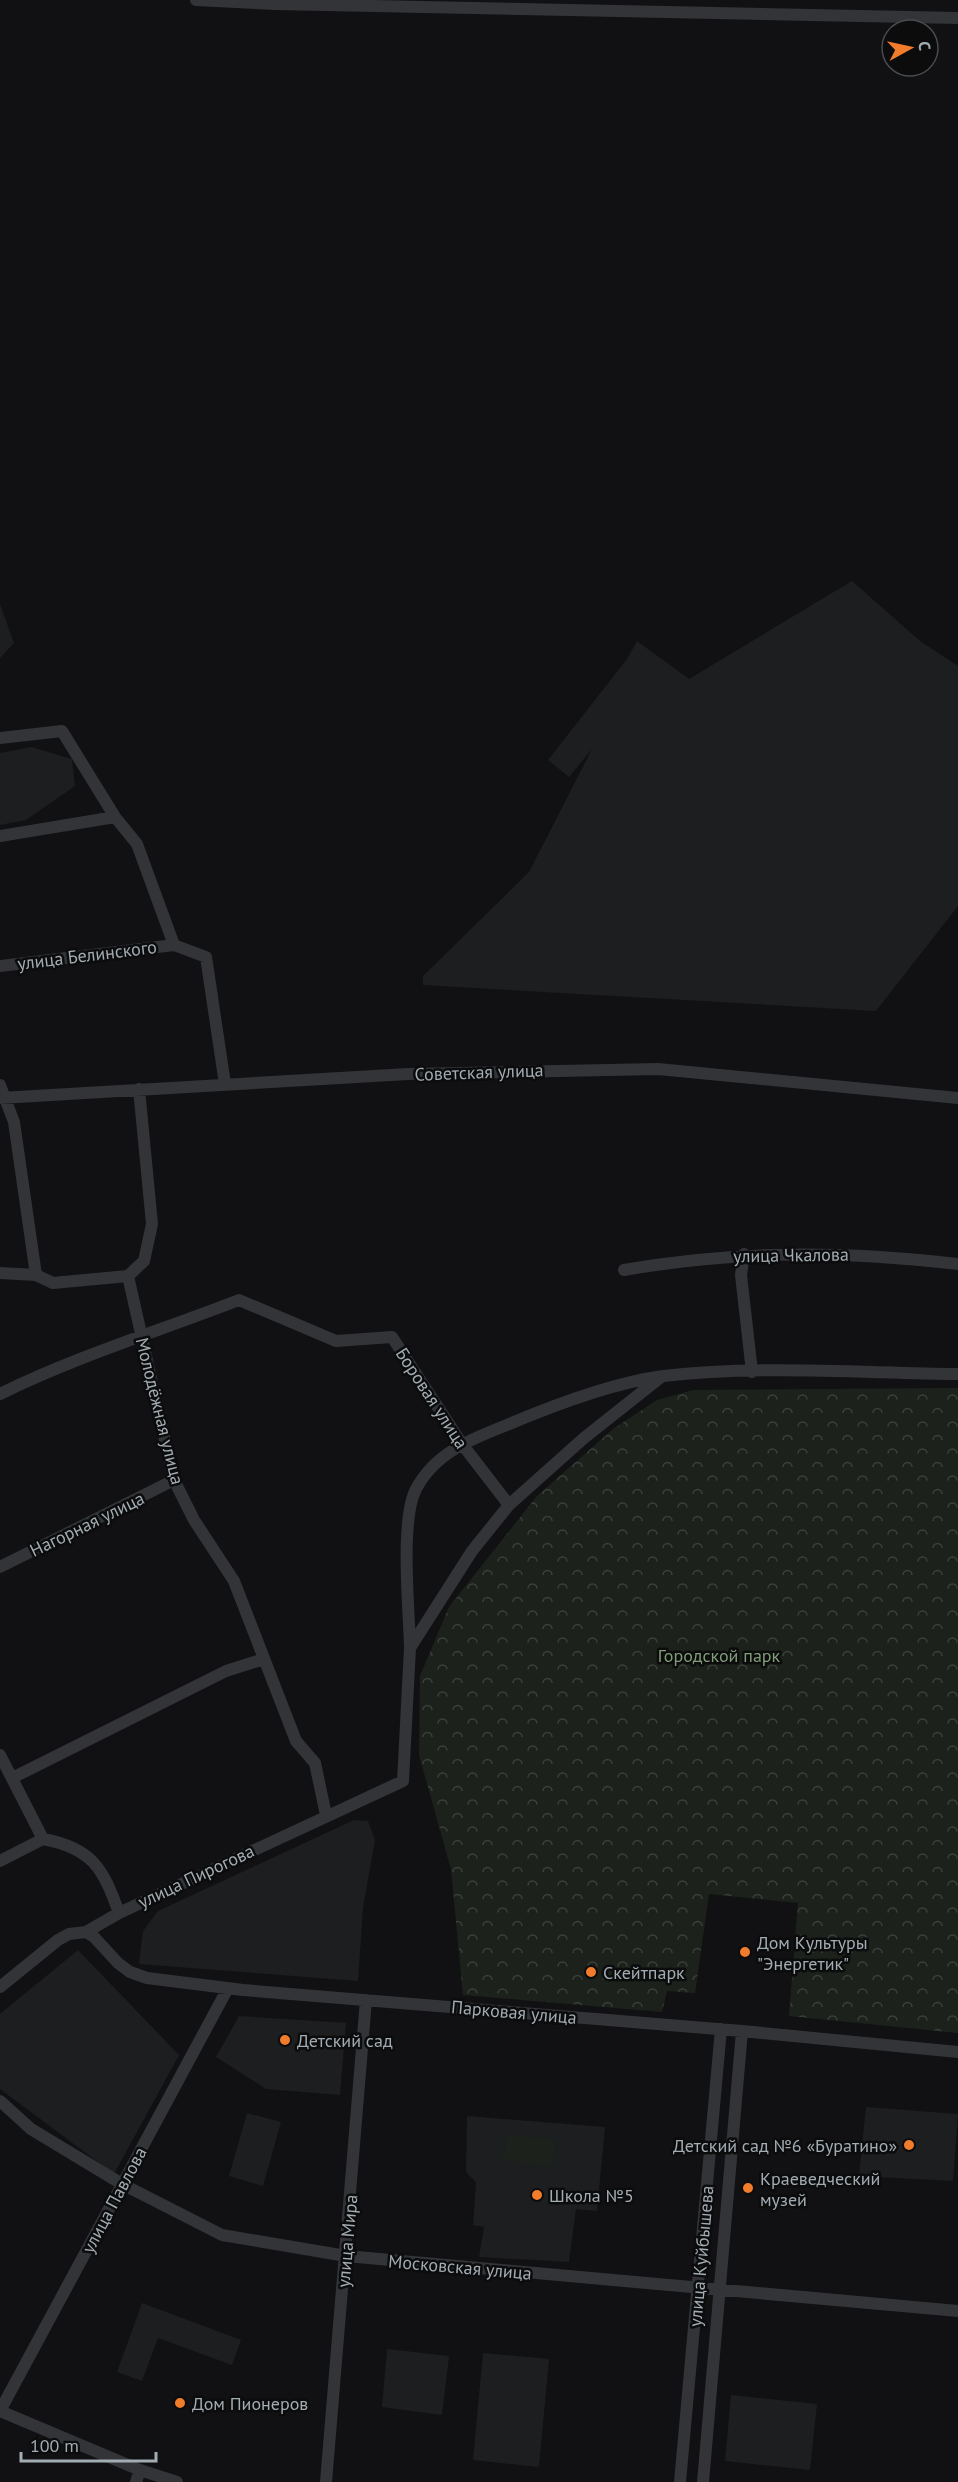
<svg xmlns="http://www.w3.org/2000/svg" width="958" height="2482" font-family="'PT Sans',sans-serif">
<style>
.built{fill:#1d1e1f}
.green{fill:#1c221b}
.park{fill:url(#park-crowns)}
.lines{fill:none;stroke-linecap:round;stroke-linejoin:round}
.minor{stroke:#323437;stroke-width:12}
.poi-dot{fill:#f07c2c;stroke:#0c0c0d;stroke-width:2}
.labels{text-anchor:middle;dominant-baseline:central;stroke-width:5;stroke-linejoin:round;paint-order:stroke}
.street-label{font-size:18px;fill:#a2acb3;stroke:#0c0c0d}
.park-label{font-size:18px;fill:#809e79;stroke:#0c0c0d}
.poi-label{font-size:18px;fill:#a2acb3;stroke:#0c0c0d;text-anchor:start}
</style>
<defs>
<pattern id="park-crowns" width="20" height="18" patternUnits="userSpaceOnUse" patternTransform="scale(1.5)"><rect width="20" height="18" fill="#1c221b"/><path d="M2 6a3 3 0 1 1 6 0M12 15a3 3 0 1 1 6 0" fill="none" stroke="#3a3f3a"/></pattern>
</defs>
<rect width="100%" height="100%" fill="#111113"/>
<path class="built" d="M852 581 920 641 958 666V906L876 1011 423 985V976L529 872 592 749 569 777 548 760 627 659 637 641 689 679Z
M0 604 14 643 0 658Z
M31 747 72 759 75 786 26 820 0 825V753Z
M354 1820 368 1821 375 1840 363 1908 358 1981 139 1964 143 1931 158 1911Z
M78 1950 179 2055 114 2174 0 2089V2014Z
M239 2016 346 2023 340 2095 266 2089 216 2057Z
M866 2107 958 2114 953 2181 859 2176Z
M247 2113 281 2122 263 2186 229 2176Z
M467 2116 605 2127 597 2211 576 2209 569 2262 479 2257 484 2227 473 2225 476 2182 466 2172Z
M142 2303 241 2340 232 2365 158 2338 142 2381 117 2372Z
M387 2349 449 2356 442 2415 382 2407Z
M483 2353 549 2359 539 2467 473 2460Z
M731 2395 817 2404 810 2470 725 2461Z"/>
<path class="green" d="M507 2134 556 2140 552 2167 504 2160Z"/>
<path class="park" d="M958 1388V2033L789 2016 798 1903 709 1894 695 1993 667 1991 662 2012 463 1995 451 1869 419 1755 420 1676 449 1607 537 1496 613 1429 657 1400 693 1390Z"/>
<g class="lines">
<path class="minor" d="M196 0 275 4 958 18
M0 738 62 731 115 817 137 844 174 945 206 957 225 1084
M0 836 115 817
M0 966 174 945
M0 1085 14 1122 36 1275
M0 1098 408 1074 658 1069 958 1098
M744 1254 741 1275 752 1372
M624 1270C740 1250 842 1251 958 1264
M0 1273 36 1275 53 1283 128 1276
M128 1276 174 1480 194 1520 234 1581 296 1741 315 1763 326 1815
M128 1276 144 1261 152 1224 139 1089
M0 1394C77 1356 159 1331 239 1300L336 1341 392 1337 462 1444 509 1505
M0 1567 174 1480
M410 1647C409 1608 400 1520 416 1489 435 1453 471 1439 507 1425 554 1405 612 1383 663 1376 760 1365 861 1373 958 1374
M0 1755 43 1839C92 1848 103 1868 119 1913
M12 1778 226 1671 264 1659
M0 1861 43 1839
M86 1932 94 1937 118 1963 130 1972 147 1978 243 1990 742 2031 958 2052
M0 1987 58 1940 69 1934 86 1932 119 1913 403 1781 410 1648 472 1551 509 1505 584 1438 661 1377
M0 2101 31 2129 122 2184 222 2235 346 2256 958 2311
M0 2411 228 1988
M0 2411 140 2470 177 2482
M136 2482 140 2470
M326 2482 366 2000
M680 2482 721 2029
M703 2482 742 2031"/>
</g>
<g class="poi-dot">
<circle cx="745" cy="1952" r="6"/>
<circle cx="591" cy="1972" r="6"/>
<circle cx="285" cy="2040" r="6"/>
<circle cx="909" cy="2145" r="6"/>
<circle cx="748" cy="2188" r="6"/>
<circle cx="537" cy="2195" r="6"/>
<circle cx="180" cy="2403" r="6"/>
</g>
<g class="labels">
<g class="street-label">
<text transform="translate(87 955) rotate(-7)">улица Белинского</text>
<text transform="translate(479 1072) rotate(-2)">Советская улица</text>
<text transform="translate(791 1255) rotate(-1)">улица Чкалова</text>
<text transform="translate(432 1398) rotate(57)">Боровая улица</text>
<text transform="translate(160 1411) rotate(76)">Молодёжная улица</text>
<text transform="translate(87 1524) rotate(-26)">Нагорная улица</text>
<text transform="translate(196 1876) rotate(-25)">улица Пирогова</text>
<text transform="translate(514 2012) rotate(5)">Парковая улица</text>
<text transform="translate(114 2200) rotate(-62)">улица Павлова</text>
<text transform="translate(347 2241) rotate(-85)">улица Мира</text>
<text transform="translate(701 2256) rotate(-85)">улица Куйбышева</text>
<text transform="translate(460 2267) rotate(5)">Московская улица</text>
</g>
<g class="park-label">
<text x="719" y="1655">Городской парк</text>
</g>
<g class="poi-label">
<text x="757" y="1942">Дом Культуры<tspan x="757" dy="21">"Энергетик"</tspan></text>
<text x="603" y="1972">Скейтпарк</text>
<text x="297" y="2040">Детский сад</text>
<text x="897" y="2145" text-anchor="end">Детский сад №6 «Буратино»</text>
<text x="760" y="2178">Краеведческий<tspan x="760" dy="21">музей</tspan></text>
<text x="549" y="2195">Школа №5</text>
<text x="192" y="2403">Дом Пионеров</text>
</g>
</g>
<g transform="translate(910 48) rotate(82)"><circle r="28" fill="#0c0c0d" stroke="#484c4f" stroke-width="1.5"/>
<path d="M0-4.5L10 22L0 15L-10 22Z" fill="#f07c2c"/>
<text y="-9" font-size="16" font-weight="bold" text-anchor="middle" fill="#a2acb3">С</text>
</g>
<path d="M21 2452v9h135v-9" fill="none" stroke="#a2acb3" stroke-width="3"/>
<text x="30" y="2452" font-size="18" fill="#a2acb3" stroke="#0c0c0d" stroke-width="4.5" paint-order="stroke">100 m</text>
</svg>
